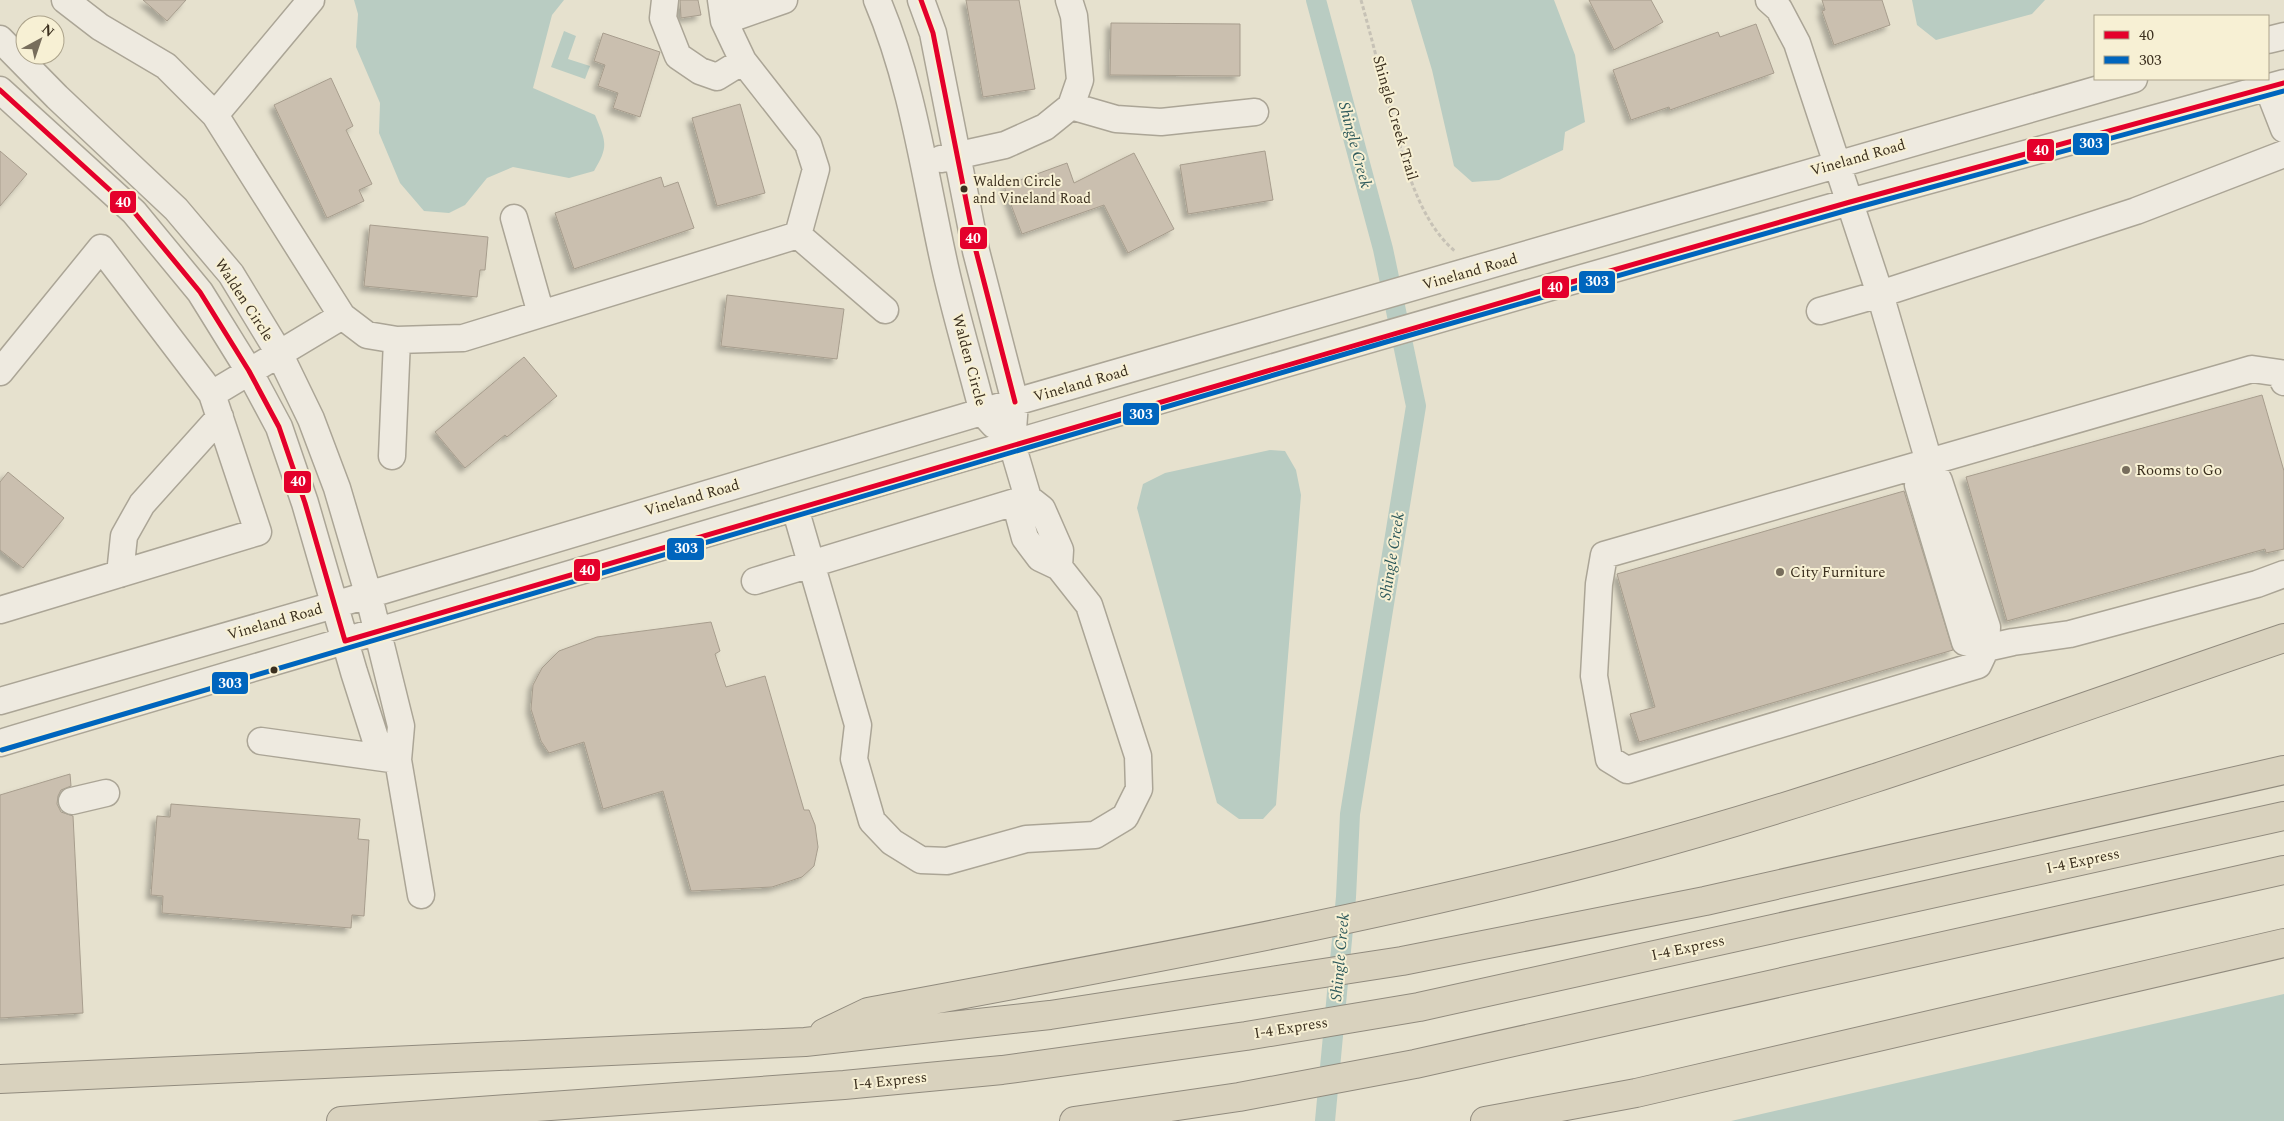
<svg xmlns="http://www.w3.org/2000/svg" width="2284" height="1121" font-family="Spectral,serif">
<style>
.water{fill:#b9ccc2}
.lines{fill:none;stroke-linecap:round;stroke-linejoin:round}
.canal{stroke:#b9ccc2;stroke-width:20}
.building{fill:#cabfaf;stroke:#a79d8d;filter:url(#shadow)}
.minor-casing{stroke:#aba596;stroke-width:29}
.highway-casing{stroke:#918b7e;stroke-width:30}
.path{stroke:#c7c2b6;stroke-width:3;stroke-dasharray:4 2.5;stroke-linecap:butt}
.minor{stroke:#eeeae0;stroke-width:26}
.highway{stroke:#d9d2be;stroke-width:28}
.bus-1-casing{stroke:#f7f0d4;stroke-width:9}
.bus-2-casing{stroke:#f7f0d4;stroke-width:9}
.bus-1{stroke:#e4002b;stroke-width:5}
.bus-2{stroke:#0065bd;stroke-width:5}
.bus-dot{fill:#3b2f1e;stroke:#f7f0d4;stroke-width:2}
.poi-dot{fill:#776d5c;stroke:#f7f0d4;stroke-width:2}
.labels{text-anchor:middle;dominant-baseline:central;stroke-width:4;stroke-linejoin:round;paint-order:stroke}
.bus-label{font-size:14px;fill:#3b2f1e;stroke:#f7f0d4;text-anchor:start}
.street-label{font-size:15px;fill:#3b2f1e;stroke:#f7f0d4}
.poi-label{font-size:15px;fill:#3b2f1e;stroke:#f7f0d4;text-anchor:start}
.water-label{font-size:16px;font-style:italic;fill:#2d595b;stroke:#f7f0d4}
.line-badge{stroke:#f7f0d4;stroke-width:2}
.badge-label{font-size:14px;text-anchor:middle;font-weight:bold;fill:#fff}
</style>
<defs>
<filter id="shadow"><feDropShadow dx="-4.5" dy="4.5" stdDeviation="2.5" flood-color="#0004"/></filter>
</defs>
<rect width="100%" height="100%" fill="#e6e1ce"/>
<path class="water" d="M354 0H564L552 15 533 88 595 115C606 142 609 146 594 171L569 178 513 167 487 178 465 205 449 213 424 211 400 183 379 133 380 103 356 47 358 14Z
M1411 0H1554L1575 55 1585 122 1565 132 1563 150 1499 180 1472 182 1454 166 1432 70Z
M1912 0H2045L2032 14 1936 40 1917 25Z
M564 31 576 36 568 59 590 66 585 79 551 67Z
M1270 450 1285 451 1296 470 1301 495 1276 805 1263 819H1239L1217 803 1137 508 1143 484 1165 473Z
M2284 994V1121H1731Z"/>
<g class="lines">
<path class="canal" d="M1316 0 1383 249 1416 406 1350 814 1346 897 1325 1121"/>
</g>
<path class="building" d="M143 0H186L167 21Z
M680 0H698L701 15 681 18Z
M966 0H1019L1035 89 983 97Z
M1589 0H1651L1663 22 1614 50Z
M1822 0H1882L1890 25 1834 45 1822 11 1825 10Z
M1111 23 1240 24V76L1110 75Z
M1756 24 1774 73 1670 110 1669 107 1631 120 1613 70 1718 32 1720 37Z
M603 33 660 52 640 117 613 108 618 93 598 86 605 65 594 61Z
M331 78 353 126 346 130 372 184 359 190 364 201 327 218 274 105Z
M740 104 765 193 717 206 692 118Z
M0 151 27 174 0 206Z
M1265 151 1273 200 1188 214 1180 165Z
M1134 153 1174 229 1128 253 1104 205 1022 234 1004 186 1067 163 1074 183Z
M661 177 664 187 678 182 694 228 574 269 555 213Z
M370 225 488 237 485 270H480L477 297 364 286Z
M727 295 844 309 837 359 721 346Z
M524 357 557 396 507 437 505 435 465 468 435 432Z
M2262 395 2284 471V549L2266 553 2265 549 2007 621 1966 477Z
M8 472 64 518 23 568 0 550V482Z
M1904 491 1953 650 1639 742 1630 714 1655 707 1617 574Z
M711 622 720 651 715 654 726 687 765 676 804 810H809L815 825 818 847 814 866 802 877 772 887 691 891 663 791 603 809 584 742 549 753 541 741 531 709 533 685 542 668 559 651 597 637Z
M70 774 71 786 61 790 58 796 57 804 61 812 73 816 83 1013 0 1018V795Z
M171 804 360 819 358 839 369 840 364 916 352 915 351 928 162 913 163 896 151 895 157 816 170 817Z"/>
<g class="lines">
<defs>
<path id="minor" d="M65 0 100 27 166 66 215 115 342 316 367 335 397 340 463 338 798 235 816 169 808 144 743 61 724 21 721 0
M665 0 663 18 678 56 700 71 717 77 743 61
M755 0 724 21 784 0
M877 0C912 82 924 171 943 258 954 310 970 361 983 413L994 425
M921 0 933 33 976 251 1015 402 1012 444 1028 498 1042 509 1060 550 1059 567
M1769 0 1779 9 1797 43 1880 294 2136 211 2284 154
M0 39 57 97 176 209 231 274 279 353 311 419 337 488 368 593 401 726 398 760 377 744 354 672 305 503 279 427 249 371 200 292 134 212 0 90
M2268 40 2284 36
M2268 88 2284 129
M1071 106 1116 119 1161 122 1255 112
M215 115 311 0
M941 159 1005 145 1045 127 1071 106 1080 80 1074 16 1069 0
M514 218 541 314
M798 235 885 310
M1820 311 1880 294 1929 462C1820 494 1712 525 1604 555L1599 584 1594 676 1609 759 1627 770 1978 665 1986 648 2013 642 2070 634 2257 584 2284 574
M0 372 101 248 212 394 258 532 0 610
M212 394 342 316
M392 456 397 340
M1929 462 1939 481 1987 627 1986 648 1965 642 1918 485 1929 462 2252 369 2280 373 2284 382
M795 508 858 725 854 759 872 821 892 842 921 860 947 861 1026 839 1095 835 1125 817 1139 789 1138 756 1089 605 1059 567 1040 558 1025 538 1019 516 1028 498
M120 574 124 536 142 504 220 417
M755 581 1028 498
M0 701 334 605 1015 402 2134 79
M261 741 398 760 421 895
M0 743C615 561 1229 377 1846 203 1992 162 2138 124 2284 83
M72 801 106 793"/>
<path id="highway" d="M824 1033 868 1012C1119 965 1371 920 1618 855 1844 795 2063 713 2284 638
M0 1079 805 1042 1050 1015 1402 961 1705 901 2284 770
M341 1121 844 1085 1002 1070 1246 1036 1419 1007 2284 816
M1074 1121 1239 1097 1415 1064 2284 870
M1485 1121 1636 1093 2284 943"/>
</defs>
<use href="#minor" class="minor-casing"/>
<use href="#highway" class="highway-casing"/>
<path class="path" d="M1361 0C1370 32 1378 64 1387 97 1400 146 1415 219 1456 252"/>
<use href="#minor" class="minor"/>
<use href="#highway" class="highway"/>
<defs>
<path id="bus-1" d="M921 0 933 33 976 251 1015 402
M0 90 134 212 200 292 249 371 279 427 305 503 345 641
M345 641 1551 288 1850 202 2284 83"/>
<path id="bus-2" d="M2 750 1386 342 1848 210 2284 91"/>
</defs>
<use href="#bus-1" class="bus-1-casing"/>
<use href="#bus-2" class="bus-2-casing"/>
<use href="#bus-1" class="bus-1"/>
<use href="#bus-2" class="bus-2"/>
</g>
<g class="bus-dot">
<circle cx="964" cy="189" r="4.5"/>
<circle cx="274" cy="670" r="4.5"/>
</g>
<g class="poi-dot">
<circle cx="2126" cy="470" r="5"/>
<circle cx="1780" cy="572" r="5"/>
</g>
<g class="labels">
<g class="bus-label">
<text x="973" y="181">Walden Circle<tspan x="973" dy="17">and Vineland Road</tspan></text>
</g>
<g class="street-label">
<text transform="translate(1395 118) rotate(74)">Shingle Creek Trail</text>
<text transform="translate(1858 158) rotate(-16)">Vineland Road</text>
<text transform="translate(1470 272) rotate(-16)">Vineland Road</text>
<text transform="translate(244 300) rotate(57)">Walden Circle</text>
<text transform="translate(969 360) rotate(75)">Walden Circle</text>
<text transform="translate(1081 384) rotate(-16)">Vineland Road</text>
<text transform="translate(692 498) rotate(-16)">Vineland Road</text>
<text transform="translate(275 622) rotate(-16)">Vineland Road</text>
<text transform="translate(2083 861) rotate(-12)">I-4 Express</text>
<text transform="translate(1688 948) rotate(-12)">I-4 Express</text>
<text transform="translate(1291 1028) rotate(-9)">I-4 Express</text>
<text transform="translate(890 1081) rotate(-6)">I-4 Express</text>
</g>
<g class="poi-label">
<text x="2136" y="470">Rooms to Go</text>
<text x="1790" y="572">City Furniture</text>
</g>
<g class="water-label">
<text transform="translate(1355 145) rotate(75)">Shingle Creek</text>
<text transform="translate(1392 556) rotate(-81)">Shingle Creek</text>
<text transform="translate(1340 957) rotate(-85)">Shingle Creek</text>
</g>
</g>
<g class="line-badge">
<rect x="2072" y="132" width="38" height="24" rx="5" fill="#0065bd"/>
<rect x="2026" y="138" width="29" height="24" rx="5" fill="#e4002b"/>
<rect x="109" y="190" width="28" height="24" rx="5" fill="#e4002b"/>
<rect x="959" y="226" width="29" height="24" rx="5" fill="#e4002b"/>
<rect x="1578" y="270" width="38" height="24" rx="5" fill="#0065bd"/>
<rect x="1541" y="275" width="29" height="24" rx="5" fill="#e4002b"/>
<rect x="1122" y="402" width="38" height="24" rx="5" fill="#0065bd"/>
<rect x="283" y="470" width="29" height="24" rx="5" fill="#e4002b"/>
<rect x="666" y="537" width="39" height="24" rx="5" fill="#0065bd"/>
<rect x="573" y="558" width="28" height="24" rx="5" fill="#e4002b"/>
<rect x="211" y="671" width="38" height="24" rx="5" fill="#0065bd"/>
</g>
<g class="badge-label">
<text x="2091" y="148">303</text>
<text x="2041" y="155">40</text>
<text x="123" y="207">40</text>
<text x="973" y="243">40</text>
<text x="1597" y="286">303</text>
<text x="1555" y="292">40</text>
<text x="1141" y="419">303</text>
<text x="298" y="486">40</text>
<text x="686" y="553">303</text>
<text x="587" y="575">40</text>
<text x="230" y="688">303</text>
</g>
<rect x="2094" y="15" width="175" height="65" fill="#f7f0d4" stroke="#aca38b"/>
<rect x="2104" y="31" width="25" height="8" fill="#e4002b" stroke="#aca38b"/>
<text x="2139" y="40" font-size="15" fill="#3b2f1e">40</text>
<rect x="2104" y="56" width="25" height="8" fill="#0065bd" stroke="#aca38b"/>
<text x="2139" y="65" font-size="15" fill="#3b2f1e">303</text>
<g transform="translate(40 40) rotate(40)"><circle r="24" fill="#f7f0d4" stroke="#aca38b"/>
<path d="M0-4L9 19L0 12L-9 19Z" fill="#776d5c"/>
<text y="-8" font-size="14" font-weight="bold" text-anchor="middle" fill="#3b2f1e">N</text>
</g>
</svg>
